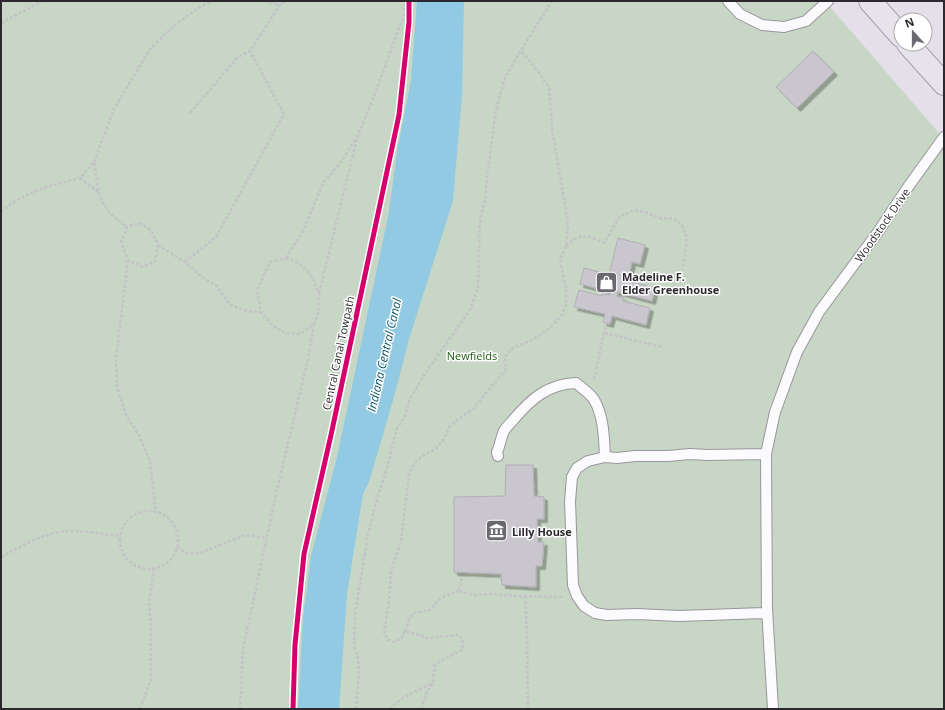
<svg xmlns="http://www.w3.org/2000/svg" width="945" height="710" font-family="'Open Sans',sans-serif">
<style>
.green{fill:#c7d6c5}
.water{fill:#91cae2}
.building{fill:#cac6ce;stroke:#b2aeb5;filter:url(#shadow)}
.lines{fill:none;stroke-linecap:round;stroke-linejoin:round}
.service-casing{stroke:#99969c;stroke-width:12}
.primary-casing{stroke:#a89eae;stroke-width:24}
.path{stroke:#c4c3c6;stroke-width:2.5;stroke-dasharray:3 2;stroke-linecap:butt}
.service{stroke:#fbfafc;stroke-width:10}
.primary{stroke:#e7e3ea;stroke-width:22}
.cycleway-casing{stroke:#fff;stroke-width:8}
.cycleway{stroke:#d6006c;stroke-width:5}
.labels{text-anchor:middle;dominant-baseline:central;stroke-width:3;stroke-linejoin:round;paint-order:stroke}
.street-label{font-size:11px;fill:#2c282e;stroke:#fff}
.poi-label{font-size:11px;font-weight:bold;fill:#2c282e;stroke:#fff;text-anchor:start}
.park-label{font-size:11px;fill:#1e5c11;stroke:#fff}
.water-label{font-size:12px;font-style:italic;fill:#0a5368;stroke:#fff}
</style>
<defs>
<filter id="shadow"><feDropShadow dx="3.5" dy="3.5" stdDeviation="0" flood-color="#0004"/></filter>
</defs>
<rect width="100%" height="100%" fill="#e4dfe8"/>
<path class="green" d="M1 1H825L944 139V709H1Z"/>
<path class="water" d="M417 1H464L462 95 453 201 409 339 394 397 369 482 363 494 347 594 339 709H298L303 618 311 556 337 457 389 212 397 152 411 80Z"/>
<path class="building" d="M813 51 834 72 797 108 776 87Z
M618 238 645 245 640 264 632 262 628 281 655 288 652 301 618 292 617 296 624 298 623 301 650 308 646 325 612 316 610 324 603 322 605 314 574 307 579 290 602 296V294L610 295 611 292 580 284 584 268 609 275Z
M506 465H533L534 496 544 497V519H537L538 542H544L542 566H536V587L502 585 501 574 454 572V497L505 496Z"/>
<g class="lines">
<defs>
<path id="service" d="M728 1 740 14 762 25 784 27 806 21 828 1
M766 454 708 455 690 454 668 456H635L617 458 605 457 588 461 577 468 572 477 570 501 573 585 577 596 584 606 595 613 607 615 637 614 679 616 767 613
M498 456 497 452C500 446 501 437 504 431 506 427 511 423 514 419 531 399 548 384 576 383 582 388 589 393 593 398 604 415 604 438 605 457
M773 709 767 609 766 454 775 412 797 352 819 312 878 232 908 187 944 137"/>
<path id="primary" d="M870 1 901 36
M908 44 944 84"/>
</defs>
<use href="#service" class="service-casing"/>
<use href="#primary" class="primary-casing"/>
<path class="path" d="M265 1 280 5 284 3V1
M1 23 42 1
M190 113 238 57 250 51 280 5
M94 162 114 109 150 49 174 26 194 11 211 1
M98 192 80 178 94 162C97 181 97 200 112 215 116 219 122 223 127 227
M1 212C25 191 50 186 80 178
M139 223 151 230 158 245 155 261 143 267 128 260 121 242 127 227Z
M158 245 185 262 202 277 217 286 230 305 247 311 261 312
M566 246C581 232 587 235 604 243L620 216 635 210 648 213 660 218 674 219 682 225 687 238 683 269
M286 258 299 263 311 275 319 293V311L314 324 300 334 285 333 272 325 261 312 257 290 270 262Z
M286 258 303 231 323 183 341 162 355 140
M128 260 116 358 117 387 126 415 139 435 150 461 156 512
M185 262 216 237 284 114 250 51
M319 293 357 138 376 91 404 15 405 1
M605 333 662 347
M594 379 606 323
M120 540a29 29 0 1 1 58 0a29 29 0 1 1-58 0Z
M177 547 187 553H200L245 535 267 538
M1 557C18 548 36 537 55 533 74 528 100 534 120 536
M462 578 458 591 475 595 492 594 517 596 563 597
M525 596 527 631 528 709
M405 631 410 617 414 613 430 610 440 598 458 591
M140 709 151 679V629L149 602 154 569
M240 709 243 649 277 490 308 359 314 324
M356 709 359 671 358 658 354 646 355 614 368 534 377 499 388 465 392 446 397 429 405 416 409 401 424 375 470 310 478 287 480 220 485 200 487 177 496 110 505 78 521 50 552 1
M390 709C401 697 418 690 433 683
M421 709 427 692 433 683 435 665C445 657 452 656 462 650L463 639 458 635 428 638 405 631 402 638 395 642 388 640 384 633 389 601 391 571 401 541 409 474 414 464 422 456 437 448 443 440 450 426 474 408 506 369 505 361 506 355 513 348 534 339 549 329 562 315 566 305V289L560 260 566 246 568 226 566 211 552 129 551 109 549 88 540 74 521 50"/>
<use href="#service" class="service"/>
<use href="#primary" class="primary"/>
<defs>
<path id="cycleway" d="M293 709 295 645 304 554 331 435 399 115 409 22V1"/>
</defs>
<use href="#cycleway" class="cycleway-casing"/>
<use href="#cycleway" class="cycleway"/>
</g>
<defs>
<symbol id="shop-square" viewBox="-11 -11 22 22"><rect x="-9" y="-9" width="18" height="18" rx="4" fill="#6c686f" stroke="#fff"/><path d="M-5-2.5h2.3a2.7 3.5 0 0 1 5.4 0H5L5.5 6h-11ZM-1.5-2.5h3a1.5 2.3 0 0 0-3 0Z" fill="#fff"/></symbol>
<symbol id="museum-square" viewBox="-11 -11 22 22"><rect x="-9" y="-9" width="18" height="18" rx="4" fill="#6c686f" stroke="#fff"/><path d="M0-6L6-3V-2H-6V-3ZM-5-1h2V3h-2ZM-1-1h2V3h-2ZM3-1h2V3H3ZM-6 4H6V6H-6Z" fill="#fff"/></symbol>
</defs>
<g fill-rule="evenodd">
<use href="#shop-square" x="594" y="270" width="25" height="25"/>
<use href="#museum-square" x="484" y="518" width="25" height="25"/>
</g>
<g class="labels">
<g class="street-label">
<text transform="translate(882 225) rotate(-55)">Woodstock Drive</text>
<text transform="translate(338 353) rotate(-78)">Central Canal Towpath</text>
</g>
<g class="poi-label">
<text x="622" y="276">Madeline F.<tspan x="622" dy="13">Elder Greenhouse</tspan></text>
<text x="512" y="531">Lilly House</text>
</g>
<g class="park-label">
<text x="472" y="355">Newfields</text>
</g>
<g class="water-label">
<text transform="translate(384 355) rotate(-77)">Indiana Central Canal</text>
</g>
</g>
<rect width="945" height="710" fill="none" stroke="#2c282e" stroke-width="4"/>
<g transform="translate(913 32) rotate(339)"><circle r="19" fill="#ffffff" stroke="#aba9ab"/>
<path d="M0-3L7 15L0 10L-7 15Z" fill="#6c686f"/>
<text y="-6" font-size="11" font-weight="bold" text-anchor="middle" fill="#2c282e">N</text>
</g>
</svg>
